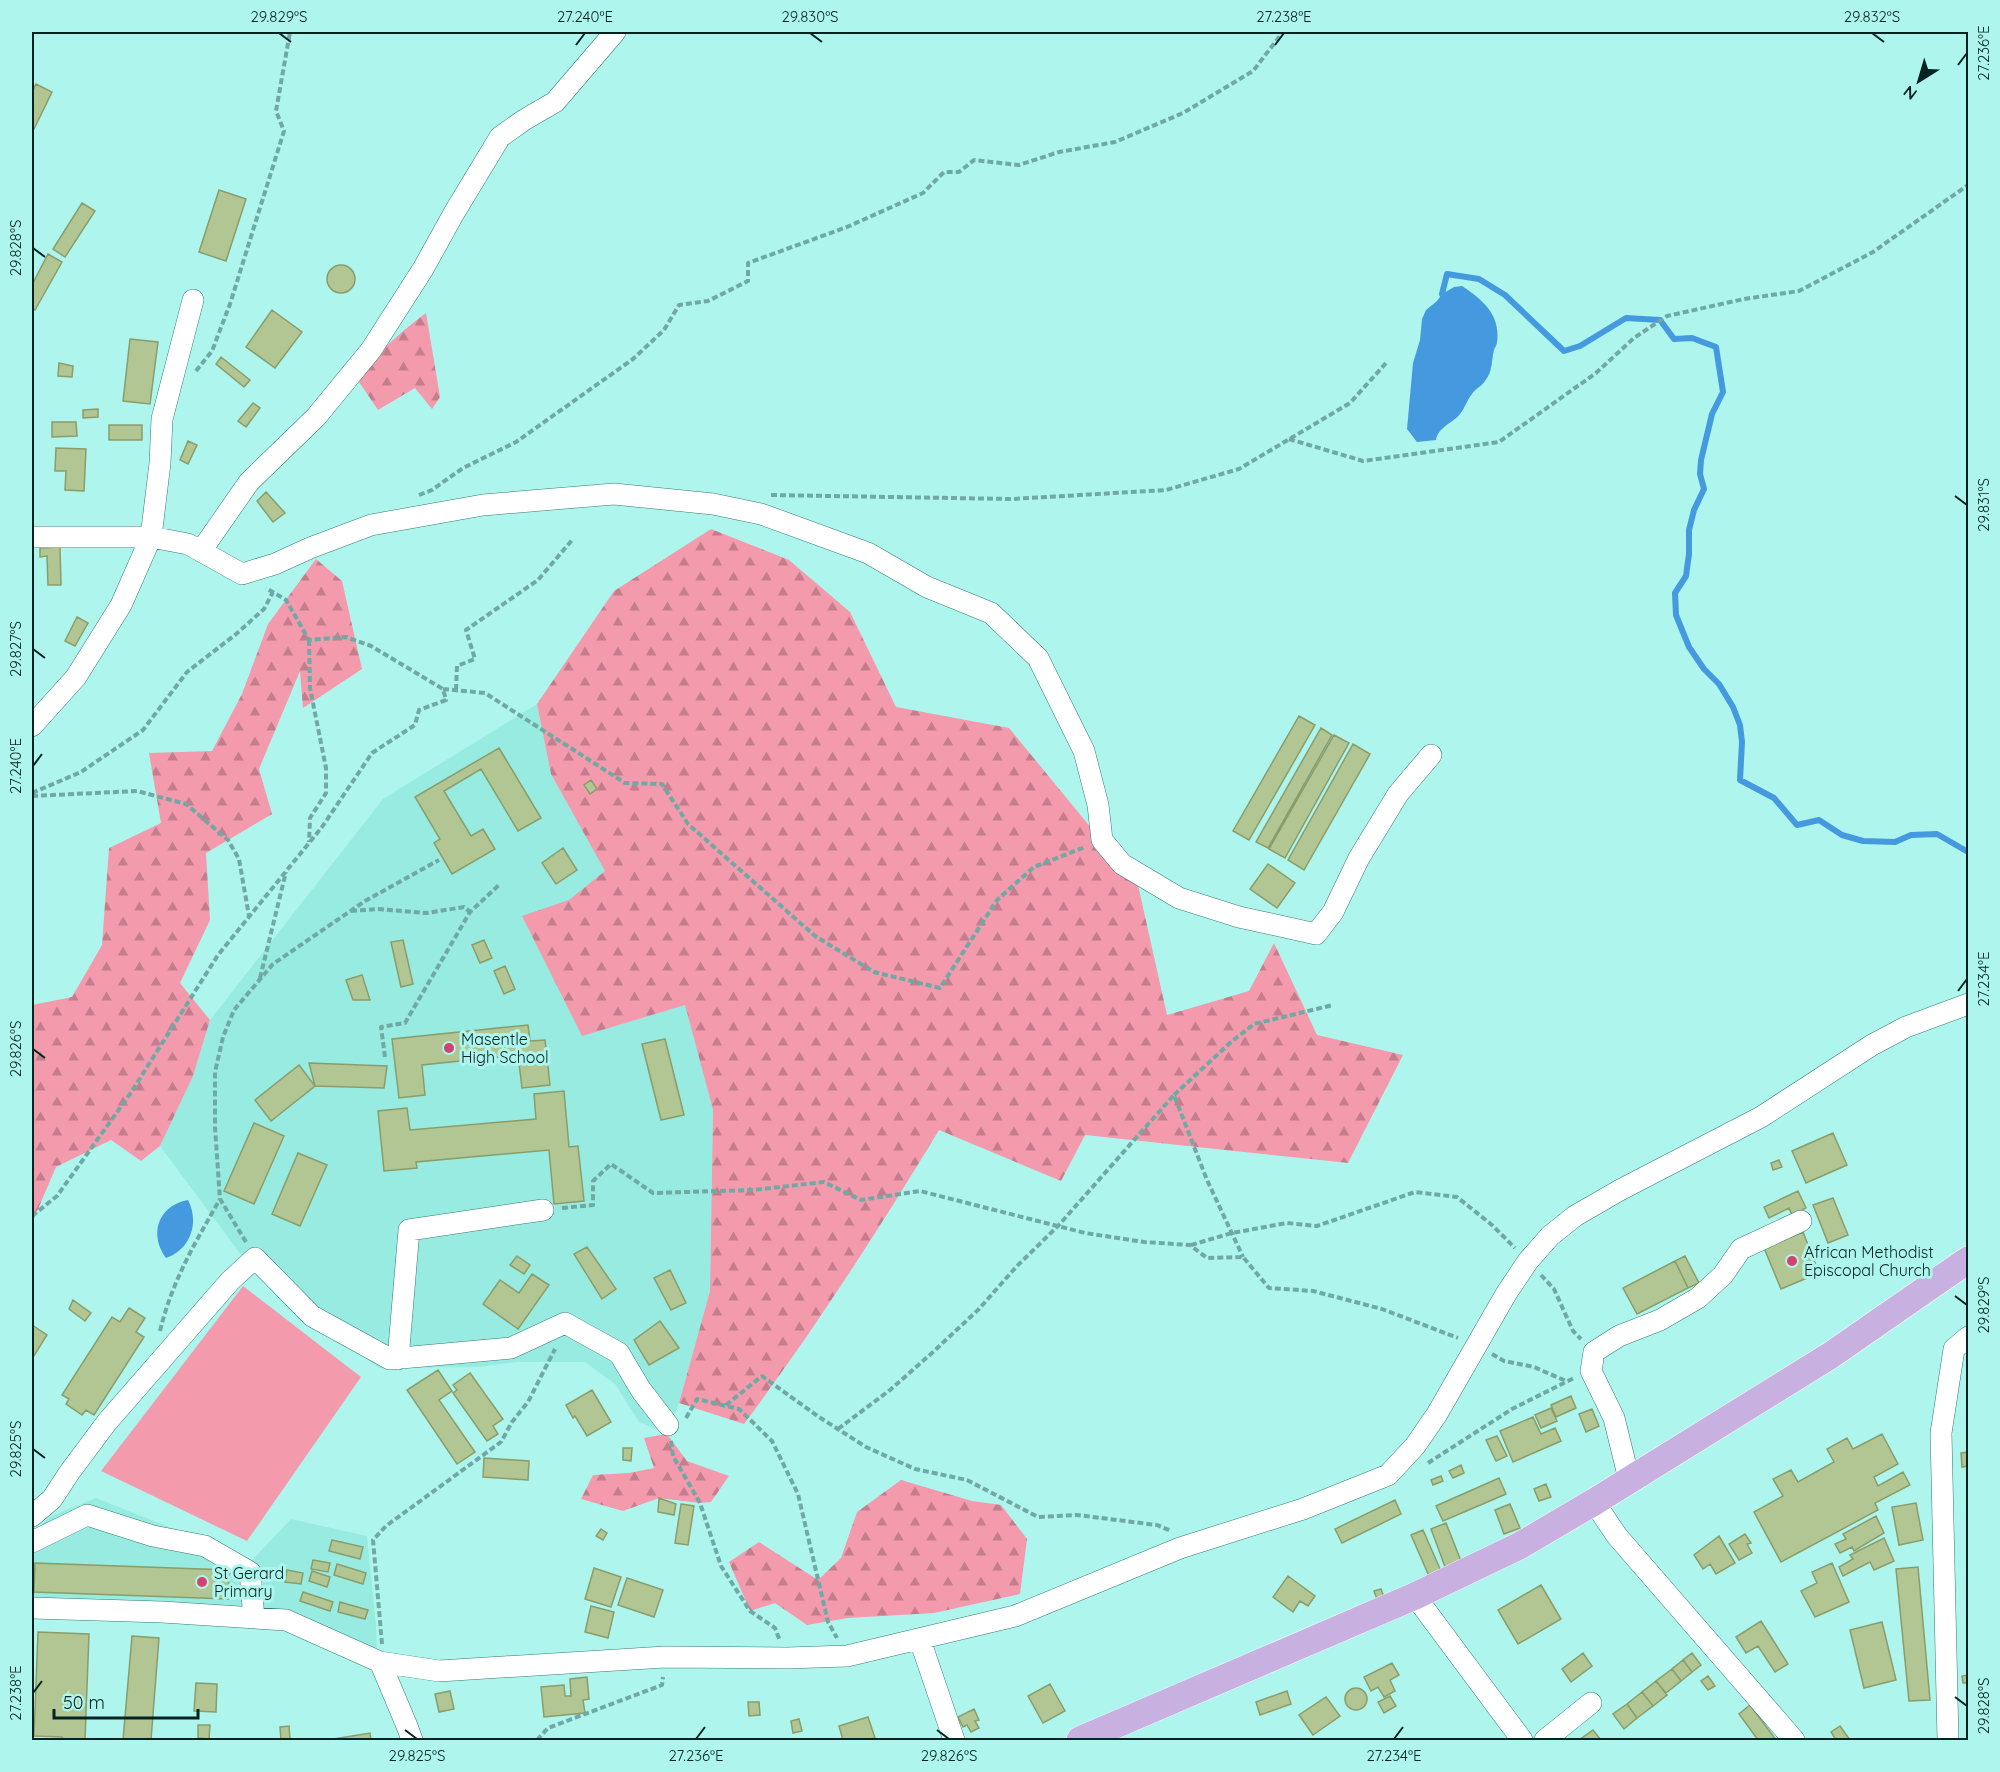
<svg xmlns="http://www.w3.org/2000/svg" width="2000" height="1772" font-family="Quicksand,sans-serif">
<style>
.built{fill:#98ebe1}
.green{fill:#f39aad}
.forest{fill:url(#forest-firs)}
.water{fill:#459adf}
.lines{fill:none;stroke-linecap:round;stroke-linejoin:round}
.stream{stroke:#459adf;stroke-width:6}
.building{fill:#b1c693;stroke:#899d6b;stroke-width:1.5}
.minor-casing{stroke:#327b74;stroke-width:22}
.major-casing{stroke:#fff;stroke-width:28}
.path{stroke:#70a9a3;stroke-width:4;stroke-dasharray:6 3;stroke-linecap:butt}
.minor{stroke:#fff;stroke-width:21}
.major{stroke:#c8b0e0;stroke-width:27}
.ticks{fill:none;stroke:#052421;stroke-width:2}
.poi-dot{fill:#d2446f;stroke:#aef6ed;stroke-width:2}
.labels{text-anchor:middle;dominant-baseline:central;stroke-width:6;stroke-linejoin:round;paint-order:stroke}
.poi-label{font-size:16px;fill:#052421;stroke:#aef6ed;text-anchor:start}
.neatline{fill:none;stroke:#052421;stroke-width:2}
.ticks-label{font-size:15px;text-anchor:middle;fill:#052421}
</style>
<defs>
<pattern id="forest-firs" width="22" height="20" patternUnits="userSpaceOnUse" patternTransform="scale(1.5)"><rect width="22" height="20" fill="#f39aad"/><path d="M5 1l3.5 6h-7zM16 11l3.5 6h-7z" fill="#c37d8c"/></pattern>
</defs>
<rect width="100%" height="100%" fill="#aef6ed"/>
<path class="built" d="M537 704 551 774 685 1004 713 1110 710 1291 679 1403 667 1434 639 1422 615 1384 585 1362H516L481 1367 379 1368 256 1275 160 1146 193 1076 210 1020 383 799Z
M96 1498 252 1560 291 1519 367 1536 376 1626 377 1652 293 1613 32 1603V1552L37 1550 36 1531 49 1517Z"/>
<path class="green" d="M243 1286 361 1377 247 1541 101 1471Z"/>
<path class="forest" d="M426 313 440 397 432 409 415 388 378 410 357 379C377 353 400 332 426 313Z
M711 529 789 560 850 612 896 707 1009 728 1138 885 1167 1015 1249 991 1274 943 1317 1035 1403 1055 1348 1163 1085 1135 1061 1181 939 1130C878 1231 814 1330 744 1424L679 1403 710 1291 713 1110 685 1005 582 1036 522 916 569 900 605 871 551 774 537 704 614 591Z
M316 559 342 581 362 669 303 708 300 671 259 769 272 814 206 853 210 920 180 983 210 1020 193 1076 160 1146 141 1161 111 1140 56 1167 32 1223V1005L72 997 102 945 109 848 161 823 149 753 212 751 242 694 268 624Z
M667 1434 687 1461 729 1476 711 1502 700 1503 659 1498 623 1511 581 1499 593 1475 629 1473 654 1468 644 1438Z
M901 1480 972 1501 1001 1505 1027 1539 1020 1594 934 1613 848 1618 807 1625 775 1603 750 1611 729 1562 759 1542 818 1580 841 1558 857 1512Z"/>
<path class="water" d="M1462 286C1482 299 1501 315 1497 342 1497 345 1495 347 1494 350 1491 362 1493 371 1485 381 1482 386 1475 389 1472 394 1467 400 1465 408 1460 414 1453 423 1438 427 1436 440L1417 442 1407 429 1413 363 1420 340 1422 319 1426 310 1437 301 1442 294 1454 287Z
M188 1200C200 1223 190 1250 166 1258 148 1234 159 1205 188 1200Z"/>
<g class="lines">
<path class="stream" d="M1442 294 1447 274 1479 279 1505 295 1564 351 1580 346 1626 318 1660 320 1674 339 1692 338 1716 347 1723 392 1712 414 1701 460 1700 474 1704 489 1694 510 1689 530V554L1686 576 1675 593 1676 615 1689 647 1704 669 1719 684 1733 707 1740 725 1742 742 1740 780 1774 798 1797 825 1819 820 1842 835 1863 841 1895 842 1911 835 1937 834 1968 852"/>
</g>
<path class="building" d="M36 84 52 92 34 129 32 128V92Z
M219 190 246 199 226 261 199 252Z
M82 203 95 211 65 257 53 249Z
M48 254 62 262 35 310 32 308V285Z
M327 279a14 14 0 1 1 28 0a14 14 0 1 1-28 0Z
M272 310 302 332 275 368 246 347Z
M130 339 158 342 150 404 123 401Z
M221 357 250 380 244 387 216 364Z
M59 363 73 366 72 377 58 376Z
M253 403 260 408 246 427 238 421Z
M98 409V417L83 418V410Z
M52 422H76L77 436 52 437Z
M109 425H142V440H109Z
M188 441 197 445 188 464 180 460Z
M56 448 86 449 84 491 65 490 66 471H55Z
M266 492 285 513 273 522 257 501Z
M60 547 61 585H48L47 556 40 557V548Z
M77 617 88 623 75 646 65 641Z
M1299 716 1315 725 1249 840 1233 831Z
M1321 728 1332 735 1268 848 1256 842Z
M1334 735 1349 743 1285 858 1269 849Z
M1353 744 1370 754 1304 870 1288 860Z
M499 748 541 818 518 831 481 769 444 791 471 836 483 829 495 849 452 874 434 843 440 839 415 797Z
M591 780 597 789 590 794 584 785Z
M563 848 577 870 556 884 542 863Z
M1268 864 1295 883 1277 908 1250 889Z
M403 940 413 984 401 987 391 942Z
M484 940 492 958 480 963 472 945Z
M505 966 515 989 504 994 494 971Z
M362 975 370 1000H353L346 980Z
M528 1025 530 1041 545 1040 550 1085 522 1088 518 1055 422 1065 425 1095 399 1098 392 1039Z
M665 1039 684 1115 661 1120 642 1044Z
M309 1063 387 1066 384 1088 315 1086Z
M299 1065 315 1086 271 1121 255 1100Z
M564 1091 569 1147 578 1146 584 1201 554 1204 549 1150 416 1162 417 1168 384 1171 378 1111 407 1108 410 1130 536 1119 534 1094Z
M254 1123 284 1136 254 1204 224 1191Z
M1833 1133 1847 1165 1806 1183 1792 1151Z
M298 1153 327 1165 300 1226 272 1214Z
M1779 1160 1782 1167 1773 1170 1771 1163Z
M1798 1191 1806 1208 1792 1215 1789 1208 1769 1218 1764 1207Z
M1833 1198 1848 1235 1828 1243 1813 1205Z
M1803 1232 1819 1273 1781 1289 1764 1248Z
M587 1247 616 1289 602 1299 574 1254Z
M517 1256 530 1265 524 1274 510 1265Z
M1685 1256 1699 1283 1688 1288 1675 1261Z
M1675 1261 1688 1288 1637 1314 1623 1288Z
M670 1270 686 1303 671 1310 654 1278Z
M532 1274 549 1285 518 1329 483 1304 500 1280 519 1293Z
M73 1300 91 1313 85 1321 69 1309Z
M129 1308 145 1318 136 1332 144 1337 94 1415 86 1410 82 1415 66 1404 69 1399 62 1395 112 1317 120 1322Z
M660 1321 679 1348 649 1365 634 1340Z
M32 1325 47 1335 32 1359Z
M438 1370 452 1391 439 1400 475 1452 457 1464 407 1390Z
M470 1373 503 1419 493 1426 498 1434 487 1441 453 1393 457 1390 453 1385Z
M592 1390 611 1422 587 1436 575 1416 573 1418 566 1405Z
M1571 1396 1576 1408 1556 1417 1551 1405Z
M1551 1408 1557 1421 1541 1428 1535 1415Z
M1592 1409 1599 1426 1586 1432 1579 1414Z
M1533 1417 1541 1434 1555 1428 1561 1441 1513 1462 1500 1431Z
M1882 1434 1898 1464 1874 1477 1878 1486 1903 1472 1910 1485 1875 1503 1878 1510 1781 1562 1754 1512 1783 1496 1773 1479 1791 1470 1798 1482 1834 1462 1827 1449 1847 1438 1853 1449Z
M1497 1436 1507 1456 1496 1461 1486 1440Z
M623 1448H632L631 1461 623 1460Z
M1968 1452V1466L1962 1467 1961 1453Z
M484 1458 529 1461 528 1480 483 1477Z
M1461 1465 1464 1473 1453 1478 1449 1471Z
M1441 1476 1443 1481 1433 1485 1431 1480Z
M1499 1478 1506 1494 1443 1521 1436 1506Z
M1546 1484 1551 1497 1539 1501 1534 1489Z
M659 1498 676 1504 674 1515 658 1512Z
M1395 1500 1401 1514 1342 1543 1335 1529Z
M1916 1503 1923 1540 1899 1545 1892 1507Z
M681 1504 694 1506 688 1545 675 1543Z
M1510 1504 1520 1528 1504 1534 1495 1510Z
M1876 1516 1884 1533 1854 1551 1852 1547 1840 1553 1835 1544 1846 1539 1843 1534Z
M1446 1523 1463 1566 1447 1572 1431 1529Z
M601 1529 607 1533 603 1540 596 1536Z
M1423 1530 1441 1571 1429 1576 1411 1535Z
M1745 1534 1751 1543 1747 1544 1752 1553 1739 1560 1729 1544Z
M1719 1536 1735 1563 1716 1574 1710 1564 1703 1569 1694 1555Z
M1884 1538 1894 1561 1874 1570 1870 1562 1843 1576 1839 1567 1853 1559 1850 1555Z
M332 1540 363 1547 360 1559 329 1551Z
M313 1560 330 1563 328 1572 311 1569Z
M35 1563 229 1570 228 1599 34 1592Z
M1832 1563 1849 1602 1815 1617 1801 1591 1817 1583 1812 1572Z
M337 1564 366 1573 363 1584 334 1575Z
M1918 1567 1930 1700 1909 1701 1896 1569Z
M594 1568 621 1577 611 1607 585 1599Z
M287 1570 303 1573 301 1584 285 1582Z
M312 1571 330 1577 327 1587 309 1581Z
M1288 1576 1315 1596 1308 1606 1300 1601 1293 1612 1273 1597Z
M627 1578 663 1590 654 1617 618 1605Z
M1541 1585 1561 1619 1518 1644 1498 1610Z
M1381 1589 1384 1597 1377 1599 1374 1591Z
M303 1592 333 1602 330 1611 300 1601Z
M340 1602 368 1610 365 1619 338 1612Z
M591 1606 614 1612 608 1638 585 1632Z
M1761 1621 1788 1664 1775 1672 1758 1646 1746 1653 1736 1637Z
M1882 1622 1896 1680 1864 1688 1850 1630Z
M38 1632 89 1634 85 1740H62V1737L34 1736Z
M132 1636 159 1638 151 1740H123Z
M1583 1653 1592 1666 1571 1682 1562 1669Z
M1692 1653 1701 1665 1692 1672 1683 1660Z
M1683 1660 1692 1672 1681 1681 1672 1669Z
M1392 1663 1399 1675 1390 1680 1395 1691 1384 1697 1378 1687 1371 1691 1364 1677Z
M1672 1669 1681 1681 1666 1693 1656 1681Z
M1968 1675V1683H1963L1962 1676Z
M1708 1676 1715 1686 1708 1690 1701 1681Z
M587 1677 589 1699 583 1700 585 1713 544 1717 541 1687 564 1685 565 1696H571L570 1679Z
M1656 1681 1667 1695 1653 1706 1642 1692Z
M196 1683 217 1684 216 1712 194 1711Z
M1050 1684 1065 1711 1043 1723 1028 1696Z
M1345 1699a11 11 0 1 1 22 0a11 11 0 1 1-22 0Z
M450 1691 454 1709 439 1712 435 1694Z
M1287 1691 1291 1704 1260 1715 1256 1702Z
M1642 1692 1653 1706 1637 1718 1627 1704Z
M1390 1696 1396 1706 1384 1713 1378 1702Z
M1326 1697 1340 1716 1313 1735 1299 1715Z
M748 1702H759L760 1715 749 1716Z
M1627 1704 1637 1718 1624 1729 1613 1714Z
M1750 1705 1776 1740H1758L1739 1714Z
M974 1709 979 1720 975 1721 979 1728 971 1732 967 1725 963 1727 958 1717Z
M868 1717 875 1738 868 1740H843L839 1726Z
M799 1719 802 1731 793 1733 791 1721Z
M198 1725H210L209 1739 198 1738Z
M289 1726 290 1739 281 1740 280 1727Z
M1840 1726 1850 1740H1836L1831 1732Z
M1593 1730 1601 1740H1579Z
M370 1733 371 1740H327Z"/>
<g class="lines">
<defs>
<path id="minor" d="M32 537H151L188 544 242 574 275 564 310 548 371 525 483 505 614 494 713 504 761 514 868 553 927 587 991 613 1038 658 1084 751 1098 805 1102 840 1122 864 1179 898 1239 917 1316 934 1333 912 1359 858 1398 794 1431 755
M201 551 249 482 316 417 371 350 423 269 454 213 500 137 524 120 555 102 615 32
M32 726 76 677 121 605 151 537 160 463 162 419 193 300
M398 1359 409 1230 543 1210
M1629 1479 1614 1418 1591 1371 1594 1352 1619 1336 1660 1320 1698 1298 1723 1275 1741 1249 1801 1221
M1594 1502 1617 1536 1794 1740
M32 1516 52 1499 69 1473 107 1422 162 1359 230 1281 255 1258 312 1316 390 1359 511 1348 565 1323 619 1353 641 1390 668 1425
M32 1542 87 1515 153 1536 205 1546 250 1572 254 1618
M1415 1596 1522 1740
M32 1608 162 1612 286 1620 380 1662 439 1671 665 1657 787 1658 847 1656 1015 1616 1180 1548 1303 1509 1388 1475 1415 1446 1437 1414 1506 1294 1528 1261 1550 1236 1575 1216 1620 1190 1761 1117 1872 1045 1906 1027 1968 1004
M920 1640 954 1740
M380 1662 407 1726 412 1740
M1545 1740 1591 1703
M1948 1740 1941 1433 1954 1349 1968 1337"/>
<path id="major" d="M1080 1740 1415 1596 1519 1546 1594 1502 1831 1355 1968 1260"/>
</defs>
<use href="#minor" class="minor-casing"/>
<use href="#major" class="major-casing"/>
<path class="path" d="M196 371 212 351 230 304 284 131 276 111 290 32
M1289 439 1363 461 1499 442 1596 373 1634 338 1667 316 1744 299 1799 291 1873 252 1968 185
M419 495 432 490 463 468 516 442 633 359 664 330 679 305 708 301 748 281V263L847 227 923 193 944 172H959L974 160 1019 165 1059 152 1115 142 1183 113 1253 71 1283 32
M771 495 1012 499 1166 490 1239 469 1350 403 1387 362
M309 640 310 688 326 768V793L310 818 309 842
M443 689 485 693 625 783 662 784 688 824 815 936 874 972 940 988 997 900 1034 867 1085 847
M456 690 457 666 475 659 466 630 538 580 573 539
M32 793 81 772 143 730 187 672 235 635 264 609 273 592
M32 796 137 791 186 804 228 840 239 859 249 916
M351 911 378 909 427 913 464 907 470 912
M260 978 286 872
M385 1057 381 1027 405 1023 470 912 499 885
M1174 1095 1231 1042 1254 1024 1333 1005
M562 1208 593 1205V1181L611 1164 653 1193 753 1190 824 1182 861 1200 920 1191 1085 1233 1144 1242 1190 1245 1207 1258 1243 1257 1269 1288 1313 1291 1382 1309 1458 1338
M32 1216 57 1196 130 1094 218 955 322 827 372 753 415 725 419 710 446 700 443 689 371 646 346 637 309 640 286 600 266 588
M246 1242 220 1199 215 1127V1072L223 1037 234 1010 273 964 365 901 439 860
M1191 1245 1232 1233 1287 1223 1317 1226 1415 1192 1457 1197 1492 1225 1515 1248
M1541 1275 1554 1289 1573 1331 1581 1339
M160 1331C172 1281 195 1243 220 1199
M1492 1354 1504 1361 1534 1367 1566 1381
M726 1405 762 1376 819 1417 866 1447 915 1469 967 1480 1038 1517 1077 1515 1157 1525 1171 1531
M686 1418 697 1399 739 1409 772 1441 798 1494 828 1622 837 1638
M838 1429 890 1390 932 1353 979 1309 1017 1266 1058 1226 1174 1095 1207 1180 1243 1257
M671 1441 673 1456 700 1503 721 1566 750 1611 775 1628 780 1641
M1428 1463 1512 1409 1574 1378
M382 1644 373 1540 386 1526 501 1442 512 1422 528 1402 555 1349
M537 1740 548 1728 662 1685 663 1677"/>
<use href="#minor" class="minor"/>
<use href="#major" class="major"/>
</g>
<path class="ticks" d="M279 33 291 42M810 33 822 42M1872 33 1884 42M576 45 585 33M1275 45 1284 33M1958 65 1967 53M33 248 45 257M1955 496 1967 505M33 649 45 658M33 766 42 754M1958 991 1967 979M33 1049 45 1058M1955 1296 1967 1305M33 1449 45 1458M33 1693 42 1681M1955 1697 1967 1706M405 1730 417 1739M937 1730 949 1739M696 1739 705 1727M1394 1739 1403 1727"/>
<g class="poi-dot">
<circle cx="449" cy="1048" r="6"/>
<circle cx="1792" cy="1261" r="6"/>
<circle cx="202" cy="1582" r="6"/>
</g>
<g class="labels">
<g class="poi-label">
<text x="461" y="1039">Masentle<tspan x="461" dy="18">High School</tspan></text>
<text x="1804" y="1252">African Methodist<tspan x="1804" dy="18">Episcopal Church</tspan></text>
<text x="214" y="1573">St Gerard<tspan x="214" dy="18">Primary</tspan></text>
</g>
</g>
<rect width="2000" height="1772" fill="none" stroke="#aef6ed" stroke-width="66"/>
<g transform="translate(1919 81) rotate(217)" stroke="#aef6ed" stroke-width="4.5" paint-order="stroke">
<path d="M0-4.5L10 22L0 15L-10 22Z" fill="#052421"/>
<text y="-9" font-size="16" font-weight="bold" text-anchor="middle" fill="#052421">N</text>
</g>
<path d="M54 1709v9h144v-9" fill="none" stroke="#052421" stroke-width="3"/>
<text x="63" y="1709" font-size="18" fill="#052421" stroke="#aef6ed" stroke-width="4.5" paint-order="stroke">50 m</text>
<rect x="33" y="33" width="1934" height="1706" class="neatline"/>
<g class="ticks-label">
<text x="279" y="22">29.829°S</text>
<text x="585" y="22">27.240°E</text>
<text x="810" y="22">29.830°S</text>
<text x="1284" y="22">27.238°E</text>
<text x="1872" y="22">29.832°S</text>
<text transform="translate(1984 53) rotate(-90)" y="5">27.236°E</text>
<text transform="translate(16 248) rotate(-90)" y="5">29.828°S</text>
<text transform="translate(1984 505) rotate(-90)" y="5">29.831°S</text>
<text transform="translate(16 649) rotate(-90)" y="5">29.827°S</text>
<text transform="translate(16 766) rotate(-90)" y="5">27.240°E</text>
<text transform="translate(1984 979) rotate(-90)" y="5">27.234°E</text>
<text transform="translate(16 1049) rotate(-90)" y="5">29.826°S</text>
<text transform="translate(1984 1305) rotate(-90)" y="5">29.829°S</text>
<text transform="translate(16 1449) rotate(-90)" y="5">29.825°S</text>
<text transform="translate(16 1693) rotate(-90)" y="5">27.238°E</text>
<text transform="translate(1984 1706) rotate(-90)" y="5">29.828°S</text>
<text x="417" y="1761">29.825°S</text>
<text x="696" y="1761">27.236°E</text>
<text x="949" y="1761">29.826°S</text>
<text x="1394" y="1761">27.234°E</text>
</g>
</svg>
